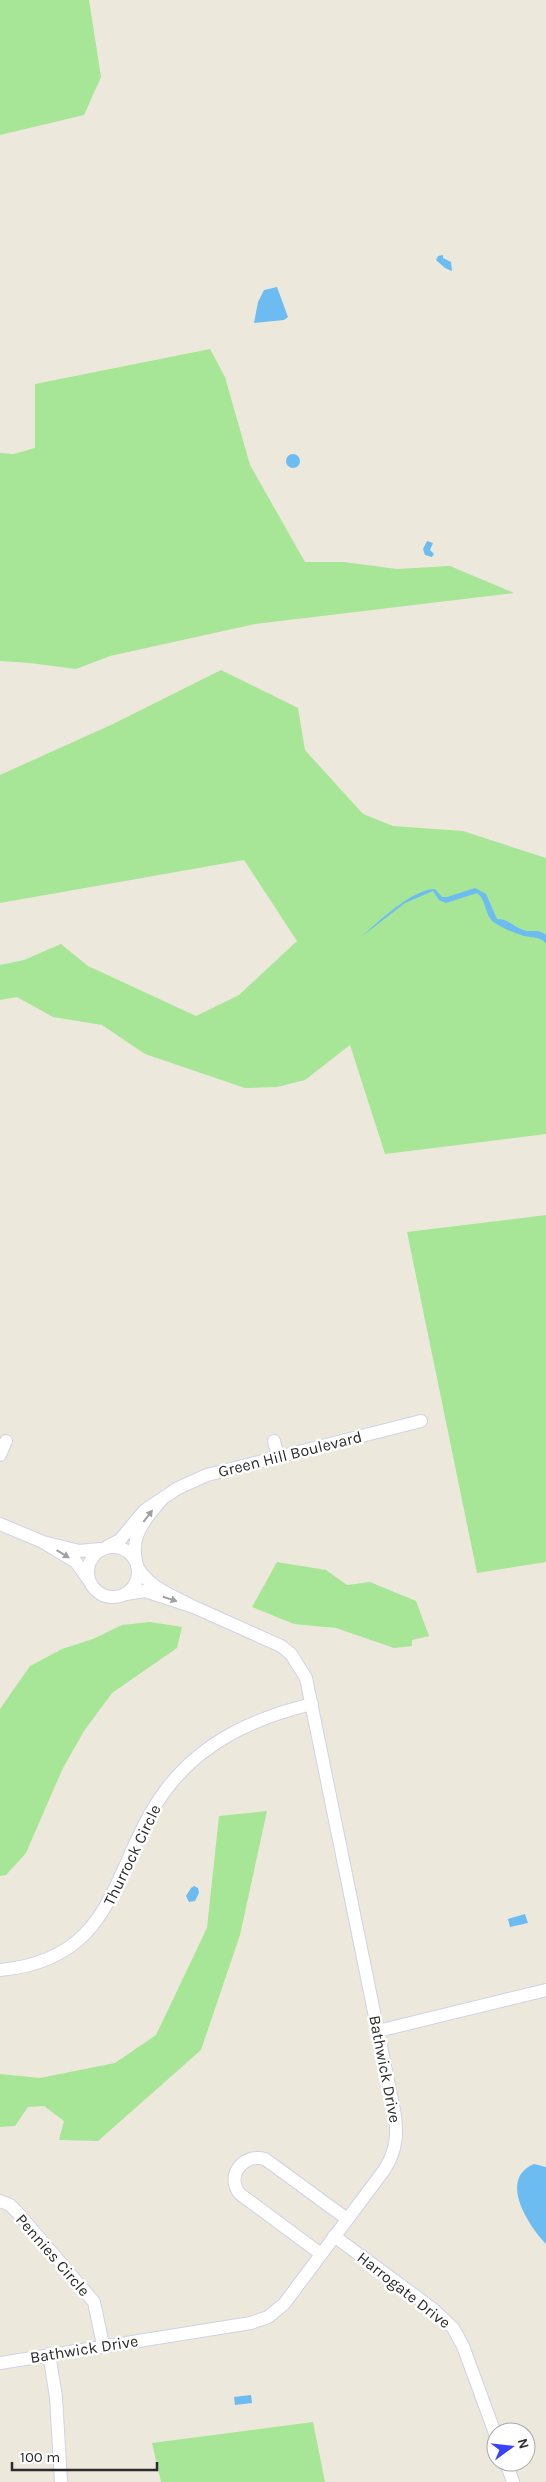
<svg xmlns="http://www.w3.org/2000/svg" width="546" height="2482" font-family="Karla,sans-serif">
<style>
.green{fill:#a7e597}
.water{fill:#6dbcf1}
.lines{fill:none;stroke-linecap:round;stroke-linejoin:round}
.minor-casing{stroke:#d1d2e4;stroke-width:14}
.minor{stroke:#fff;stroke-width:12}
.oneway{fill:#a0a0a0}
.labels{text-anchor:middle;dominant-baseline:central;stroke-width:5;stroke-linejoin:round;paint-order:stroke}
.street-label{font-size:16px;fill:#2b2b2b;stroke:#fff}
</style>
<rect width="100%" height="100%" fill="#ede8dc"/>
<path class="green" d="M0 0H89L101 77 84 115 0 135Z
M210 349 225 377 250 465 305 562H344L397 569 450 566 514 593 255 624 110 656 76 669 30 663 0 661V453L14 454 35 448V384Z
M221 670 298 708 305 750 363 814 393 826 463 831 546 858V1134L385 1154 350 1045 305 1080 277 1087 245 1088 145 1054 102 1025 53 1017 17 997 0 1000V965L24 960 61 944 88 966 196 1016 239 995 297 941 244 860 0 903V775L113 724Z
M546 1215V1562L477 1573 407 1232Z
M277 1562 326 1570 347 1585 370 1582 416 1601 429 1636 412 1640V1646L394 1648 336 1628 294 1624 252 1607Z
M150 1622 182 1627 177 1648 112 1693 84 1731 62 1770 26 1853 6 1875 0 1876V1709L30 1666 62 1649 93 1639 122 1625Z
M267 1811 240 1935 201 2050 98 2141 59 2140 64 2121 44 2106 28 2107 15 2126 0 2127V2074L40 2078 115 2063 156 2035 207 1928 219 1816Z
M313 2422 325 2482H161L152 2443Z"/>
<path class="water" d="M443 255V258L451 262 452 271 445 268 436 260 438 256Z
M277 287 288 317 284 320 254 323 258 302 264 290Z
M286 461a7 7 0 1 1 14 0a7 7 0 1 1-14 0Z
M427 541 433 543 430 550 434 554 432 557 425 555 423 549Z
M475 888 486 894 497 919C508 919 513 926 523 930 532 933 538 928 546 935V943C538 936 534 938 524 936 516 934 502 928 495 923 484 916 487 900 477 893L446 903 439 900 433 891 405 903 361 937C378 922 412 889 435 889L442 897H447Z
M194 1886 198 1888 199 1893 195 1901 189 1902 186 1896 191 1888Z
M525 1914 528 1923 510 1927 508 1919Z
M534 2164 546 2167V2244C528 2225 498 2179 534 2164Z
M251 2395 252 2403 235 2405 234 2397Z"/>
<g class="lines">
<defs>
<path id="minor" d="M274 1441 278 1457
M0 1455 6 1441
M163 1498 178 1488 207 1475 421 1421
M0 1524 43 1542
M108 1546 120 1540 144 1511 163 1498C147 1517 130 1534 136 1561
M88 1572a25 25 0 1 1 50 0a25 25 0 1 1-50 0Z
M88 1579 76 1562 43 1542 79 1551 100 1549
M126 1594 145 1591 194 1607C174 1596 148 1588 137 1566
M0 1970C119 1959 110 1866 165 1791 201 1742 254 1718 312 1704
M378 2031 546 1990
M0 2201 10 2205 18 2213 94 2302 103 2345
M334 2236 433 2309 453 2328 463 2346 496 2436
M321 2254 240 2194C225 2176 243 2153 265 2159L347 2219
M49 2354 56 2397 61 2482
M0 2363 251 2323 268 2317 284 2304 385 2169C397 2149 398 2132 394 2110L306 1678 291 1654 281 1646 194 1607
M506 2462 513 2482"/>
</defs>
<use href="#minor" class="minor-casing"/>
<use href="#minor" class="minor"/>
</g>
<defs><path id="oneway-solid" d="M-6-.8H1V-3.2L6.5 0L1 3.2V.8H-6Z" transform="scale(1.25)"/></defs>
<g class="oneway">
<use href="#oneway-solid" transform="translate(148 1516) rotate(-52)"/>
<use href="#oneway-solid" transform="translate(63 1554) rotate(31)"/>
<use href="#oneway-solid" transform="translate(170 1599) rotate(18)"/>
</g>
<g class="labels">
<g class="street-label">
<text transform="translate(290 1454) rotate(-14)">Green Hill Boulevard</text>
<text transform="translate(132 1855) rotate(-64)">Thurrock Circle</text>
<text transform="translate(385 2069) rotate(79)">Bathwick Drive</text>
<text transform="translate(53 2255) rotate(49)">Pennies Circle</text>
<text transform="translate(404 2290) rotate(38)">Harrogate Drive</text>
<text transform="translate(84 2349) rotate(-9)">Bathwick Drive</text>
</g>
</g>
<g transform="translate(511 2447) rotate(75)"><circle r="24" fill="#ffffff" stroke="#aaaaaa"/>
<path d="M0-4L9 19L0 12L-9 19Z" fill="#3841fe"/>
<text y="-8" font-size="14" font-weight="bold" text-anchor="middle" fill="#2b2b2b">N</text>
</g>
<path d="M12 2462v8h145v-8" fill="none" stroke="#2b2b2b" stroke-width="2.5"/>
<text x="20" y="2462" font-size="15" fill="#2b2b2b" stroke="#ffffff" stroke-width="4" paint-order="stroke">100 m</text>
</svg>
